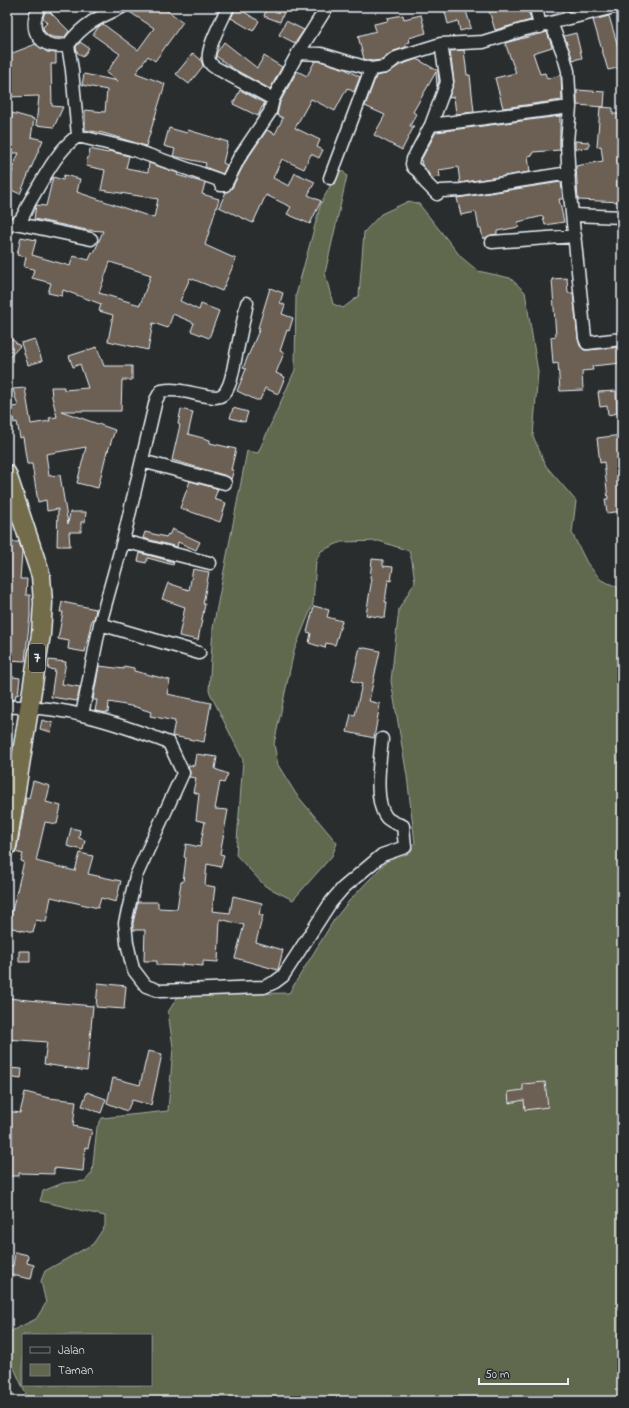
<svg xmlns="http://www.w3.org/2000/svg" width="629" height="1408" font-family="'Indie Flower',sans-serif">
<style>
.green{fill:#60674e;stroke:#a4aca3;fill-rule:evenodd}
.building{fill:#6c5f53;stroke:#e8f1f8;fill-rule:evenodd}
.lines{fill:none;stroke-linecap:round;stroke-linejoin:round}
.minor-casing{stroke:#e8f1f8;stroke-width:15}
.highway-casing{stroke:#e8f1f8;stroke-width:21}
.minor{stroke:#2a2d2e;stroke-width:12}
.highway{stroke:#736c4b;stroke-width:18}
.labels{text-anchor:middle;dominant-baseline:central;stroke-width:3.5;stroke-linejoin:round;paint-order:stroke}
.shield{fill:#2a2d2e;stroke:#afb6bb;stroke-width:1}
.shield-label{font-size:16px;font-weight:bold;fill:#e8f1f8}
</style>
<rect width="100%" height="100%" fill="#2a2d2e"/>
<filter id="ink" filterUnits="userSpaceOnUse"><feTurbulence type="fractalNoise" baseFrequency=".025" numOctaves="2"/><feDisplacementMap in="SourceGraphic" scale="8" xChannelSelector="R" yChannelSelector="G"/><feConvolveMatrix kernelMatrix="1 2 1 2 8 2 1 2 1" color-interpolation-filters="sRGB"/></filter>
<g filter="url(#ink)">
<path class="green" d="M340 168 347 176 325 273 333 304 343 308 359 296 364 232 381 214 409 201 419 204 461 257 478 271 510 278 525 292 538 372 533 436 546 466 576 501 572 533 587 563 601 580 622 589V1401H28V1399L14 1368 7 1365V1333L36 1319 46 1303 41 1281 45 1271 93 1244 105 1226V1216L40 1201 43 1191 63 1183 85 1181 92 1173 97 1127 102 1118 168 1111 173 1047 168 1012 179 995 289 993 334 920 349 901 393 855 415 843 407 776 391 681 399 609 415 582 412 561 409 551 379 541 341 542 321 551 316 561 313 604 294 651 274 744 278 765 296 794 337 843 332 856 293 900 265 886 236 855 243 760 209 691 213 628 247 451 258 453 295 370 296 295 321 203ZM23 1335H151V1385H23Z"/>
<path class="building" d="M129 7H162L183 22 155 61 148 56 136 73 165 84 146 146 103 133 85 130V110L105 112 107 90 82 85 84 74 118 81 106 73 120 54 93 35 99 26 103 24 138 50 154 28 128 11Z
M234 7H236L259 21 253 31 231 18 234 12Z
M267 7H286L280 22 264 16Z
M455 7H465L471 28 460 31 458 21 448 24 445 12 455 9Z
M488 7H527L531 20 495 30Z
M46 8 69 31 64 38 52 37 48 35 44 31 43 27 47 23 43 18Z
M403 15 404 19 421 15 426 33 409 38 410 42 406 43V47L394 51 382 60 372 61 364 59 358 36 376 31 374 24 388 21 387 18Z
M609 16 622 60V67L608 70 593 20Z
M286 21 304 30 295 43 279 35Z
M547 32 552 47 533 53 540 74 545 73 547 79 561 75 562 100 503 108 495 78 516 73 505 43Z
M576 33 582 58 573 60 564 36Z
M80 42 89 48 83 57 77 52 76 47Z
M224 42 257 68 264 56 282 67 270 89 232 68 216 56 217 52Z
M36 44 47 52 56 53V64H51L52 106 63 107 54 127 36 125 39 96 7 97V77L10 54Z
M464 50 467 75H470L474 112 456 114 454 97 449 98 454 81 450 51Z
M193 53 201 60 203 66 189 84 176 74Z
M417 59 438 71 439 81 437 87 436 72 413 112 416 114 410 126H414L402 150 374 135 385 115 365 106 376 76 386 74 400 65Z
M315 61H320L345 69 360 77 354 92 347 88 335 111 311 99 295 128 320 140 317 147 323 150 319 158 311 154 304 169 282 159 273 178 289 186 295 173 315 182 308 195 321 201 310 224 287 214 291 207 266 195 253 223 219 207 226 192 232 188 245 162 267 130 275 134 283 118 277 115 280 102 297 71 307 76Z
M240 90 264 103 263 107H262L258 116 233 104Z
M577 90 605 92 604 107 577 105Z
M600 107 613 108V114H621L622 157H618L617 186H622V202L578 200 576 166 603 161 601 146 597 147Z
M12 113 34 119 31 137 43 140 20 194 7 188 13 170 12 169 19 153H7V133Z
M560 116V150L533 152V155L528 156 530 172 460 183 458 167 439 170 440 177 432 178 422 165 421 160 436 132Z
M169 128 187 133 188 130 228 142 223 163 227 165 223 174 205 167 206 163 173 156 175 149 164 146Z
M575 141 589 142V148L575 149Z
M90 149 108 153 109 151 129 156 126 168 148 172 149 163 178 173 177 175 205 183 202 194 219 199 205 245 236 259 222 291 190 278 180 301 199 310 201 304 219 311 209 338 191 331 194 323 173 314 168 328 153 323 148 350 108 341 113 315 99 311 101 304 63 290 62 296 48 293 51 283 32 278 34 269 24 267 26 257 17 255 21 237 36 240 32 255 70 266 73 256 89 260 92 252 94 253 103 231 87 230 34 219 36 205 46 206 53 177 63 180 64 175 80 179 77 192 154 218 158 199 101 190 105 170 86 166ZM110 262 151 275 140 305 99 293Z
M561 182 563 199H559L564 222 545 225 543 216 518 222 519 227 497 231V234L491 235 483 239 481 229H479L476 212 461 215 457 198Z
M567 278 568 293H573L578 339 580 346 584 350H588L622 347V363L592 366 593 370 582 371 583 390 560 391 558 363 553 364 551 337 556 336 552 279Z
M270 288 283 293 280 303 285 305 282 314 293 318 289 331 287 330 280 351 284 353 276 373 285 377 278 394 265 388 260 400H256L237 391 246 369 243 368 260 328H258Z
M7 335 20 346 7 360Z
M35 339 42 361 28 365 21 343Z
M97 347 104 366H132V380H122L121 411H61L115 430 108 451H107L98 488 77 483 86 447 46 454 49 476 60 475 68 524 70 512H86L85 522H81V532H69L70 546H57L58 509 47 511 46 500 38 502 32 464H27L23 437 20 438 17 422 14 423 13 416 7 417V408L18 406 13 389 25 388 31 424 50 421 49 418 57 417 52 397 51 387H64V390L88 388 80 364 73 367 69 356Z
M616 391 617 413 608 415 607 406 600 407 598 392Z
M233 408 248 412 245 422 230 418Z
M181 409 193 412 188 434 210 440V443L236 449 231 470H234L231 479 227 476 172 460 180 425 178 424Z
M622 435V511L607 513 605 499H608L604 462 600 463 597 438Z
M190 481 218 489 214 499 226 503 220 522 180 508Z
M172 529 200 542 196 550 178 542 177 547 143 538 145 532 166 537 168 534 169 535Z
M7 542H19L22 552 20 579H27L26 595H30V616L25 661 8 660 9 639H7Z
M140 553 174 562 173 565 148 558 146 563 138 561Z
M372 559 383 560V566L393 567 391 581 388 580 385 602H387L385 618 366 615 372 578H370Z
M193 569 209 572 203 604H205L198 640 179 636 185 607 162 599 168 583 189 590Z
M62 602 96 609 94 619H92L85 652 68 649 69 641 58 639 63 612H60Z
M314 606 329 610 327 617 342 621 335 645 326 643 325 648 309 643 311 633 307 632Z
M360 647 380 651 369 701 380 704 374 738 347 732 351 714 355 715 362 684 352 681Z
M49 660 66 662 62 684 80 687 77 701 51 697 55 670 48 669Z
M99 666 124 669V666L134 668V671L170 680 167 694 211 703 204 742 172 736 175 721 150 716 151 712 136 707 109 702 108 713 95 711 97 700H93Z
M7 676 20 678 18 695 16 694 15 700H7Z
M42 720 53 723 51 732 40 729Z
M196 754 217 757 215 769 228 774 224 783 220 782 215 809 228 810 220 854 224 855 221 867 207 864 205 885 215 887 212 911 230 913 233 896 262 903 259 914 263 915 256 942 283 950 278 970 235 958 244 925 220 919 218 962 203 961V966L182 964V966L157 965V961H144L145 930H133V923L138 902H158V908L177 909 181 882H183L186 858 184 857 186 844 200 847 205 822 196 820 199 794 193 792 196 778 189 777 190 773 188 765 194 766Z
M33 781 50 786 46 802 61 806 57 824 45 822 36 861 75 871 80 853 93 856 88 874 121 881 116 902 101 898 98 908 51 897 46 922 36 920 33 933 8 927 24 862 21 861 23 854 15 852 17 848 26 797 29 798Z
M71 828 80 830 79 838 85 840 83 850 67 846Z
M19 951H30V962H19Z
M98 983 126 986 124 1009 96 1007Z
M7 998 93 1006 87 1071 44 1064 47 1042 7 1039Z
M148 1051 162 1054 151 1105 132 1100 127 1111 107 1103 113 1078 140 1085Z
M8 1068 22 1069 21 1079 7 1077Z
M545 1082 548 1107 525 1110 524 1100 509 1103 508 1092 523 1090V1084Z
M25 1092 49 1098 76 1101 73 1126 92 1130 88 1148 85 1147 83 1171 54 1168V1174L19 1173V1176H7V1111L20 1113Z
M87 1092 106 1099 101 1113 82 1106Z
M15 1252 28 1255 27 1263 34 1265 31 1279 7 1274V1265L13 1266Z"/>
<g class="lines">
<defs>
<path id="minor" d="M39 7C27 32 41 50 68 45
M536 7 540 27
M227 9C222 21 206 49 209 60 210 65 214 67 218 69L273 99
M551 23 563 53 568 71 570 107 567 142 569 185 585 338 587 343 622 339
M441 44 447 82 431 125 413 159 412 164 413 167 419 172 425 182 437 194 441 191 461 190 569 173
M298 53 327 7
M431 125 570 107
M78 136 72 70 68 45C83 24 99 17 122 7
M330 178 371 69
M573 215 622 217
M15 223 91 239
M7 226C11 225 18 223 21 219 24 215 27 208 29 203 41 183 58 148 78 136L131 149 219 180 221 185H225L239 158 270 112 273 99 298 53 321 54 371 69 385 67 396 58 441 44 483 42 522 30 614 7
M492 242 575 236
M142 461 225 483
M123 541 210 563
M100 624 199 653
M7 707C63 705 117 723 169 743L183 773 136 876 125 923 127 943 133 969 146 986 160 991 264 987 275 982 283 976 331 902 343 888 382 855 405 847 403 826C398 824 391 822 387 818 373 802 380 759 382 739
M82 715 100 624 123 541 156 400 161 391C180 387 196 396 215 397 220 397 225 394 227 389 232 381 233 369 235 360 239 341 243 322 247 303"/>
<path id="highway" d="M7 474 41 576 43 603 41 634 7 846"/>
</defs>
<use href="#minor" class="minor-casing"/>
<use href="#highway" class="highway-casing"/>
<use href="#minor" class="minor"/>
<use href="#highway" class="highway"/>
</g>
</g>
<g class="labels">
<rect class="shield" x="29" y="644" width="16" height="28" rx="3"/>
<g class="shield-label">
<text x="37" y="658">7</text>
</g>
</g>
<rect width="629" height="1408" fill="none" stroke="#2a2d2e" stroke-width="24"/>
<rect x="12" y="12" width="605" height="1384" fill="none" stroke="#e8f1f8" stroke-width="1.5" filter="url(#ink)"/>
<rect x="22" y="1334" width="130" height="52" fill="#2a2d2e" stroke="#767b7f"/>
<rect x="30" y="1347" width="20" height="6" fill="#2a2d2e" stroke="#767b7f"/>
<text x="58" y="1354" font-size="12" fill="#e8f1f8">Jalan</text>
<rect x="30" y="1364" width="20" height="12" fill="#60674e" stroke="#767b7f"/>
<text x="58" y="1374" font-size="12" fill="#e8f1f8">Taman</text>
<path d="M479 1378v6h89v-6" fill="none" stroke="#e8f1f8" stroke-width="2"/>
<text x="485" y="1378" font-size="12" fill="#e8f1f8" stroke="#2a2d2e" stroke-width="3" paint-order="stroke">50 m</text>
</svg>
